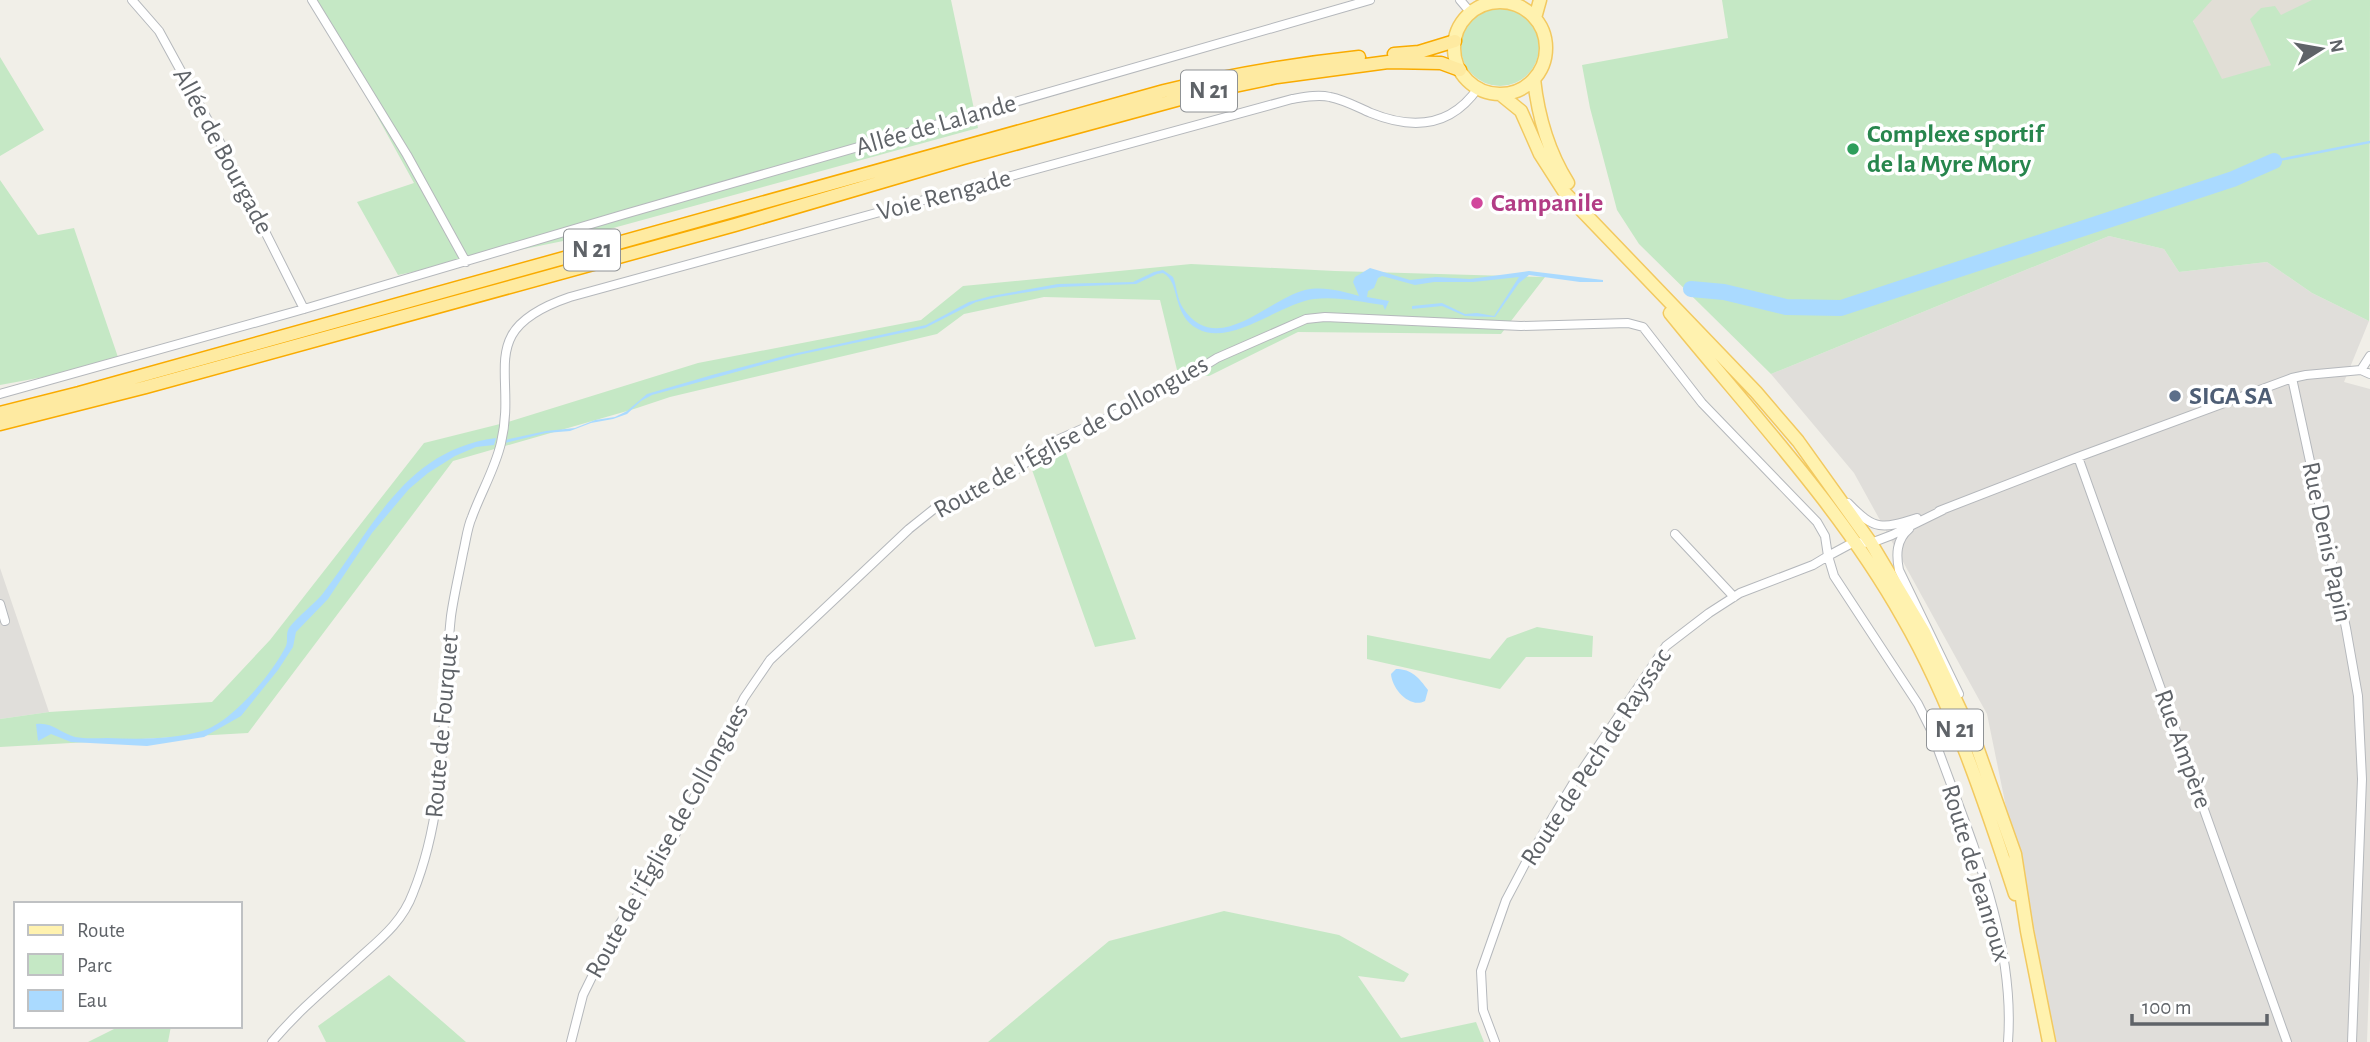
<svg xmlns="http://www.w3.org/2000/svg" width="2370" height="1042" font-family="'Alegreya Sans',sans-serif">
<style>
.industrial{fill:#e0deda}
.education{fill:#e1ded6}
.green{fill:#c5e8c5}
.water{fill:#aadaff}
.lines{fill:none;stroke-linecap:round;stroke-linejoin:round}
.stream{stroke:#aadaff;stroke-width:2.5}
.river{stroke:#aadaff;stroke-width:16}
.minor-casing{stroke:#b5b8bc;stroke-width:10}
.primary-casing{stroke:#f2c960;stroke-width:15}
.trunk-casing{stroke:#f9ab00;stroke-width:15}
.minor{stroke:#fff;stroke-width:8}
.primary{stroke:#fff2af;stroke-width:12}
.trunk{stroke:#feeaa1;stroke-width:12}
.leisure-dot{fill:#2e9e5b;stroke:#fff;stroke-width:2.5}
.hotel-dot{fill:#d1479c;stroke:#fff;stroke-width:2.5}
.service-dot{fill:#5c6f8a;stroke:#fff;stroke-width:2.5}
.labels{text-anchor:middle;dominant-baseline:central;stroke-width:7;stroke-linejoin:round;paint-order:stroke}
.shield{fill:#fff;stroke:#8f9295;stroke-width:2}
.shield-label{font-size:24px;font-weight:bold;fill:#5f6368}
.street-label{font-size:26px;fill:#5f6368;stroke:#fff}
.leisure-label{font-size:26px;font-weight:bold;fill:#27864d;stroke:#fff;text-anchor:start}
.hotel-label{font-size:26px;font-weight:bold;fill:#b23c85;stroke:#fff;text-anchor:start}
.service-label{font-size:26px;font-weight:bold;fill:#4e5e75;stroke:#fff;text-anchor:start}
</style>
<rect width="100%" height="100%" fill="#f1efe8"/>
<path class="industrial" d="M2109 236 2164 249 2179 272 2267 262 2312 293 2369 321 2344 382 2370 389V958L2367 1042H2054L1987 714 1854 473 1771 374Z
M0 568 49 712 0 719Z"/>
<path class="education" d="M2205 0H2370L2271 65 2219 84 2192 18Z"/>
<path class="green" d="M313 0H951L978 128 573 239 398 275 357 202 414 183Z
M1722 0H2212L2193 21 2222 79 2271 65 2250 19 2261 8 2275 6 2281 15 2312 0H2370L2369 321 2312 293 2267 262 2179 272 2164 249 2109 236 1771 374 1639 244 1617 210 1590 108 1582 65 1728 38Z
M1461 47a39 39 0 1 1 78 0a39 39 0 1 1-78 0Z
M0 57 44 130 0 156Z
M0 180 38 235 74 228 120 363 0 385Z
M1191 264 1335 271 1545 277 1501 334 1298 332 1209 376 1178 374 1160 300 1044 297 964 314 937 334 670 397 634 409 453 461 248 733 0 747V719L49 712 212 702 270 640 424 443 508 422 698 363 921 320 963 286Z
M1061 440 1136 639 1095 647 1031 467Z
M1537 627 1593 636 1592 657H1526L1500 689 1367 659V635L1490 659 1507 638Z
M1224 911 1339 935 1409 974 1404 982 1358 976 1401 1038 1476 1022 1484 1042H988L1109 941Z
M389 975 466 1042H326L318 1026Z
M120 1026H171L168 1042H88Z"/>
<path class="water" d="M1370 268 1410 280 1436 277 1470 279 1529 271 1603 280V282H1580L1529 275 1519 283 1495 317 1465 316 1442 306 1412 309V306L1442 303 1465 314 1477 313 1494 316 1519 277 1473 282H1434L1415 285 1382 276 1378 278 1374 288 1368 291 1367 297 1389 301 1385 310 1383 305C1361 302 1337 296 1314 299 1281 303 1230 347 1198 329 1171 315 1181 282 1163 273L1157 274 1136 284 1059 287 998 297 976 302 925 328 798 355 652 395 641 401 627 414 613 419 591 423 570 431 546 433 505 443V440L546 431 575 428 595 420 615 417 627 411 647 394 712 375 788 355 926 325 969 302 991 296 1058 284 1133 282 1154 272 1163 270 1173 277C1177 287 1177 299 1183 308 1217 359 1268 299 1305 290 1324 286 1341 291 1359 296L1353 282 1355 277Z
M496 438 494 445 476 447 455 456 428 473 409 489 372 533 328 599 296 632 293 647 278 670 241 716 204 737 147 746 71 742 51 734 38 741 36 724C53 722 60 733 75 737 85 739 97 738 107 738 138 739 171 740 202 731 231 723 273 673 286 646 288 641 286 635 288 630 292 621 317 602 324 592 373 528 405 450 496 438Z
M1396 669C1412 669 1419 678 1428 690L1425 701C1410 709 1392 689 1391 674Z"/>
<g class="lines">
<path class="stream" d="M2274 161 2370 142"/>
<path class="river" d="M1691 289 1724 292 1786 307 1841 308 2233 179 2274 161"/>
<defs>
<path id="minor" d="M132 0 159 31 223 148 304 309
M312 0 407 155 466 262
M1460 0 1471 13
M2361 370 2370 356
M2292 378 2346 628 2358 696 2362 779 2352 1042
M0 394 304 309 625 214 1370 0
M2078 457 2287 1042
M1848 503C1875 531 1882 529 1917 518
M1943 510 1892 535 1871 543 1854 542 1828 556 1834 576 1918 704 1931 730C1966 829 2016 935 2008 1042
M1939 511 2078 457 2292 378 2306 375 2361 370 2370 374
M1909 529C1896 540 1896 555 1899 570L1959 694
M1675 534 1734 597
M0 604 5 621
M272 1042C297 1012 327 987 356 961 379 940 402 923 413 893 449 804 441 709 451 616 454 595 459 574 463 553 466 541 467 528 472 517 481 492 495 469 501 443 518 372 473 330 570 297L1292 99C1304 97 1318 94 1330 97 1345 100 1357 107 1371 113 1413 130 1451 127 1478 88
M571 1042 583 995 611 938 675 835 744 698 770 660 909 529 934 509 1004 479 1055 441 1154 397 1217 358 1306 319 1325 317 1521 326 1628 323 1643 327 1702 403 1817 522 1825 536 1828 556 1813 565 1740 593 1709 613 1666 646 1574 782 1525 864 1506 900 1481 971 1483 1010 1495 1042"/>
<path id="primary" d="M1454 48a46 46 0 1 1 92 0a46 46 0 1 1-92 0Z
M1535 18 1540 0
M1534 79C1538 116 1548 151 1568 183
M1500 94 1521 111 1540 154 1565 193 1756 392 1798 441 1871 543 1924 632 1976 744 2015 854 2027 931 2049 1042
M1670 313C1750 412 1840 506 1903 618 1951 701 1985 802 2015 894"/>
<path id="trunk" d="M1394 54 1419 52 1455 41
M0 413 79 393 1164 91C1229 75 1293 64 1359 57
M0 424 146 387 735 225 963 158 1206 92 1277 77 1388 62 1441 63 1460 70"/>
</defs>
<use href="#minor" class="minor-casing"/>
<use href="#primary" class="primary-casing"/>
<use href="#trunk" class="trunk-casing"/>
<use href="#minor" class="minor"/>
<use href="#primary" class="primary"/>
<use href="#trunk" class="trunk"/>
</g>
<circle class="leisure-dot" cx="1853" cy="149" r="7"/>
<circle class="hotel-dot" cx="1477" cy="203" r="7"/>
<circle class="service-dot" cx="2175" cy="396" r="7"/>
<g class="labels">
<g class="shield">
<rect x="1181" y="70.5" width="56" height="41" rx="5"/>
<rect x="564" y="229.5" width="56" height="41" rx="5"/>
<rect x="1927" y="709.5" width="56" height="41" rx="5"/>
</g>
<g class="shield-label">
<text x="1209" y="91">N 21</text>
<text x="592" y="250">N 21</text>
<text x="1955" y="730">N 21</text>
</g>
<g class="street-label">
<text transform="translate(936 125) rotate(-16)">Allée de Lalande</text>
<text transform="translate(223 151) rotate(62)">Allée de Bourgade</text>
<text transform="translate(944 195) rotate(-15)">Voie Rengade</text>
<text transform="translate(1071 437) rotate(-29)">Route de l’Église de Collongues</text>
<text transform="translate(2327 542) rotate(78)">Rue Denis Papin</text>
<text transform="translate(442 726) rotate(-85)">Route de Fourquet</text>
<text transform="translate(2183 749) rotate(70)">Rue Ampère</text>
<text transform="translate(1596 757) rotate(-57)">Route de Pech de Rayssac</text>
<text transform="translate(667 841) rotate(-61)">Route de l’Église de Collongues</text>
<text transform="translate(1976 873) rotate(73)">Route de Jeanroux</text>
</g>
<g class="leisure-label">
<text x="1867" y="134">Complexe sportif<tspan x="1867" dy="30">de la Myre Mory</tspan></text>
</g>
<g class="hotel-label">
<text x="1491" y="203">Campanile</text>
</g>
<g class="service-label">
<text x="2189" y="396">SIGA SA</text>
</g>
</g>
<rect x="14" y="902" width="228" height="126" fill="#ffffff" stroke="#bfc1c3" stroke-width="2"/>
<rect x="28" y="925" width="35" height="10" fill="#fff2af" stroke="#bfc1c3" stroke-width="2"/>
<text x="77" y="937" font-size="21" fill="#5f6368">Route</text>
<rect x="28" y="954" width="35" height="21" fill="#c5e8c5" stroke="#bfc1c3" stroke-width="2"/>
<text x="77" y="972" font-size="21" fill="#5f6368">Parc</text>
<rect x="28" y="990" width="35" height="21" fill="#aadaff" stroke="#bfc1c3" stroke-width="2"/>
<text x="77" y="1007" font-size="21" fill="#5f6368">Eau</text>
<g transform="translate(2321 49) rotate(79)" stroke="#ffffff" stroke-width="5" paint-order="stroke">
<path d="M0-5L12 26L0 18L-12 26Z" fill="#5f6368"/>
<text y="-10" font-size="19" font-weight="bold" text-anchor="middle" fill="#5f6368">N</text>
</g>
<path d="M2132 1014v10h135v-10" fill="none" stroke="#5f6368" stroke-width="3.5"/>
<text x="2142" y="1014" font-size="21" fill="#5f6368" stroke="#ffffff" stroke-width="5" paint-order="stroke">100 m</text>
</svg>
